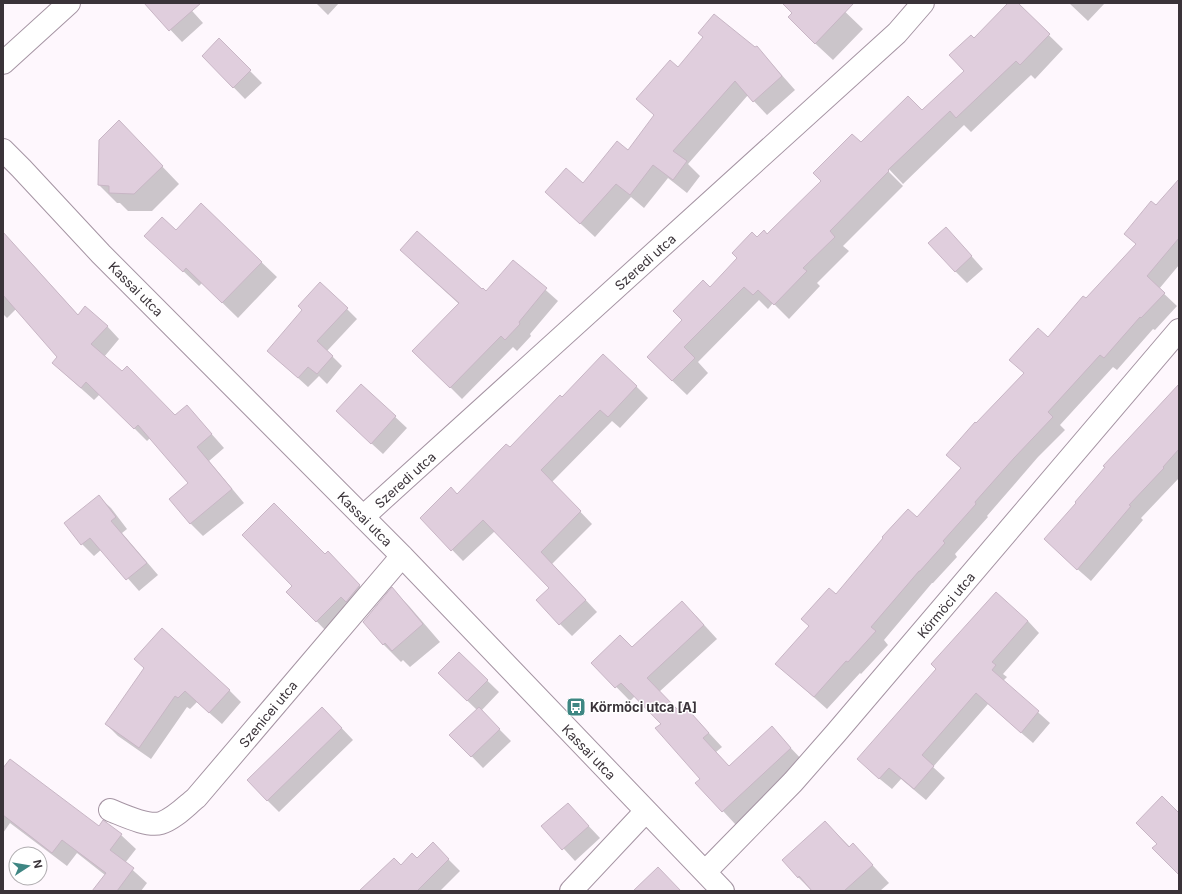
<svg xmlns="http://www.w3.org/2000/svg" width="1182" height="894" font-family="Inter,sans-serif">
<style>
.shadow{fill:#0003}
.building{fill:#e0cedd;stroke:#c8b6c5}
.lines{fill:none;stroke-linecap:round;stroke-linejoin:round}
.street-casing{stroke:#a594a3;stroke-width:24}
.street{stroke:#fff;stroke-width:22}
.labels{text-anchor:middle;dominant-baseline:central;stroke-width:3;stroke-linejoin:round;paint-order:stroke}
.street-label{font-size:13px;fill:#3a3339;stroke:#fff}
.poi-label{font-size:13px;font-weight:bold;fill:#3a3339;stroke:#fff;text-anchor:start}
</style>
<rect width="100%" height="100%" fill="#fef7fd"/>
<path class="shadow" d="M145 3H185L203 23 182 42Z
M316 3H339L328 15Z
M783 3H836L863 29 833 60 806 35 793 13Z
M1009 3H1016L1063 49 1035 79 1031 75 971 132 964 125 903 184 886 166 884 167 903 186 843 246 849 251 817 283 820 286 789 319 773 303 768 309 759 300 698 362 708 373 687 395 662 371 683 320 710 288 757 238 767 235 861 144 922 112 965 71 974 39Z
M1069 3H1105L1088 21Z
M219 40 262 83 245 99 203 56Z
M757 47 795 90 767 115 748 95 688 164 700 176 687 193 668 178 644 208 631 197 595 237 546 192 583 184 628 151 655 116 637 99 678 68Z
M136 139 179 184 152 211H128L120 203H117L99 185Z
M1179 181V265L1159 289 1177 306 1155 330 1153 329 1117 370 1113 367 1060 425 1065 430 1038 457 987 516 988 517 955 554 957 557 933 583H932L884 640 888 645 861 674 860 673 827 709 790 676 836 596 917 518 961 468 948 455 1024 373 1048 338 1137 245 1125 234 1156 207Z
M201 204 277 277 238 318 202 283 199 286 146 236 176 232Z
M957 240 983 269 967 283 955 271Z
M3 248 23 254 78 315 107 326 119 339 104 357 175 416 187 406 224 448 209 461 244 503 203 536 191 524 170 499 189 483 150 438 147 441 100 394 94 400 66 375 53 363 58 357 16 309 7 318 3 314Z
M513 261 558 301 530 334 531 336 517 351 513 347 462 399 414 351 459 304 413 262 486 293Z
M347 309 357 319 327 351 342 366 327 384 319 376 308 387 268 351Z
M361 385 407 428 383 454 349 423Z
M636 386 648 398 620 428 612 421 552 482 592 524 552 564 597 612 572 636 537 601 550 589 495 531 463 561 421 518 457 495 510 448 562 399Z
M1179 386V478L1141 518 1143 520 1091 581 1058 552Z
M99 497 111 508 127 529 122 533 158 575 139 591 102 549 94 556 82 544Z
M325 556 339 564 371 598 328 633 288 592Z
M392 589 409 606 440 642 410 667 403 660 401 662 383 644Z
M696 616 717 639 659 692 677 710 696 719 722 747 716 752 729 767 772 728 804 762 736 825 697 783 702 779 662 724 635 696 630 701 593 663 632 649Z
M1028 621 1039 633 1003 674 1007 677 1003 681 1050 723 1033 743 988 704 933 767 945 778 926 800 901 779 892 789 870 771 937 669Z
M459 653 499 692 481 711 511 741 483 768 451 735 477 710 451 685Z
M145 668 229 690 241 702 222 724 197 702 190 709 187 707 151 759 118 736 106 724Z
M334 720 353 740 279 812 267 800Z
M3 770 100 827 121 835 136 849 125 863 147 883 141 891H96L105 875 77 853 67 866 10 823 3 833Z
M568 804 600 838 575 861 543 826Z
M825 822 850 847 853 844 889 883 880 891H812L798 877Z
M433 844 460 871 440 891H369L401 866 417 859Z"/>
<path class="building" d="M144 3H201L169 31Z
M782 3H854L815 44 788 17 792 13Z
M1008 3H1018L1050 34 1020 65 1016 61 956 118 950 111 888 170 889 171 830 231 835 237 803 268 807 271 774 305 758 290 753 295 744 287 684 347 695 358 672 381 647 357 682 320 673 311 703 280 710 287 737 258 732 253 752 232 757 237 764 230 767 234 821 181 813 173 852 134 861 142 908 96 922 110 964 71 949 55 971 35 974 38Z
M714 14 755 47 757 46 782 76 753 102 735 81 673 151 687 161 673 180 653 165 630 195 616 184 580 224 545 192 566 168 583 183 617 141 628 150 654 115 636 99 670 60 678 67 703 37 698 33Z
M219 38 251 70 233 88 202 56Z
M119 120 163 166 134 194 109 193V186L98 185 99 140Z
M1179 179V238L1147 276 1165 293 1141 318 1140 317 1104 358 1100 355 1048 412 1053 417 1014 458 975 502 976 504 943 541 945 543 920 571H919L871 627 876 631 848 662 846 661 814 697 775 664 809 626 801 619 829 588 836 594 883 538 882 537 908 509 917 517 961 468 946 455 975 422 976 423 1024 373 1009 360 1038 328 1048 337 1083 296 1086 298 1136 244 1124 234 1151 201 1156 205Z
M201 203 262 262 222 303 186 268 183 272 144 236 162 217 176 230Z
M946 227 972 256 955 272 928 243Z
M417 231 482 289 483 288 486 291 513 260 547 288 519 322 520 324 505 340 501 336 450 388 412 351 459 303 400 250Z
M3 232 78 315 85 306 108 326 91 344 122 371 127 366 175 415 187 405 212 434 197 447 232 489 190 524 169 499 188 483 138 425 134 429 86 382 81 388 52 363 57 357 3 295Z
M320 282 348 308 317 341 333 356 317 374 308 367 298 378 267 351 302 310 298 306Z
M603 354 637 386 608 417 600 410 541 470 581 511 541 552 586 600 559 625 536 600 549 588 483 520 451 551 420 518 451 487 457 494 506 444 510 447 560 395 562 397Z
M361 384 396 416 371 444 336 411Z
M1179 384V449L1163 467 1164 468 1129 505 1131 506 1077 570 1044 539 1076 503 1075 502 1105 467 1103 466Z
M99 495 116 517 111 521 147 563 126 580 90 538 81 545 64 523Z
M274 503 325 554 328 551 360 585 346 602 341 597 316 622 286 592 292 586 242 535Z
M392 587 423 624 392 651 385 643 383 645 363 622Z
M996 592 1028 621 992 662 996 665 992 670 1039 711 1021 733 976 693 922 755 934 766 914 789 889 768 879 779 857 759 936 669 931 664Z
M682 601 704 625 647 678 677 709 683 704 709 733 703 738 729 766 772 726 791 748 722 812 695 783 700 779 655 728 661 724 621 683 615 688 591 663 620 635 632 647Z
M162 628 230 690 209 713 185 691 178 698 175 696 139 748 105 724 144 668 134 659Z
M459 652 488 680 467 701 438 673Z
M322 707 342 728 267 801 247 780Z
M479 707 500 729 471 757 449 735Z
M10 759 99 826 103 820 122 834 110 850 134 868 117 891H92L106 873 62 840 52 853 3 815V768Z
M1162 796 1179 813V875L1152 848 1157 844 1136 823Z
M568 803 589 826 562 850 541 826Z
M825 821 849 847 853 843 873 865 844 891H812L799 876 798 878 782 860Z
M433 842 449 859 417 891H359L394 858 401 865 412 853 417 858Z
M658 867 681 891H633Z"/>
<g class="lines">
<defs>
<path id="street" d="M3 63 69 3
M3 150 21 168 101 254 402 556 723 891
M363 517 897 33 923 3
M110 810C123 815 147 827 161 823 174 819 186 806 196 798L402 556
M705 872 793 782 836 733 1179 330
M571 891 646 811"/>
</defs>
<use href="#street" class="street-casing"/>
<use href="#street" class="street"/>
</g>
<defs>
<symbol id="bus-square" viewBox="-11 -11 22 22"><rect x="-9" y="-9" width="18" height="18" rx="4" fill="#3e8683" stroke="#fff"/><path d="M-5-6H5V4H4V6H2V4H-2V6H-4V4H-5ZM-3.5-4V0h7V-4ZM-3.5 1.2v1.5H-2V1.2ZM2 1.2v1.5H3.5V1.2Z" fill="#fff"/></symbol>
</defs>
<g fill-rule="evenodd">
<use href="#bus-square" x="565" y="696" width="22" height="22"/>
</g>
<g class="labels">
<g class="street-label">
<text transform="translate(645 262) rotate(-42)">Szeredi utca</text>
<text transform="translate(136 289) rotate(45)">Kassai utca</text>
<text transform="translate(405 480) rotate(-42)">Szeredi utca</text>
<text transform="translate(365 519) rotate(45)">Kassai utca</text>
<text transform="translate(946 605) rotate(-50)">Körmöci utca</text>
<text transform="translate(268 714) rotate(-50)">Szenicei utca</text>
<text transform="translate(589 752) rotate(46)">Kassai utca</text>
</g>
<g class="poi-label">
<text x="590" y="707">Körmöci utca [A]</text>
</g>
</g>
<rect width="1182" height="894" fill="none" stroke="#3a3339" stroke-width="8"/>
<g transform="translate(28 866) rotate(78)"><circle r="19" fill="#ffffff" stroke="#b0adb0"/>
<path d="M0-3L7 15L0 10L-7 15Z" fill="#3e8683"/>
<text y="-6" font-size="11" font-weight="bold" text-anchor="middle" fill="#3a3339">N</text>
</g>
</svg>
